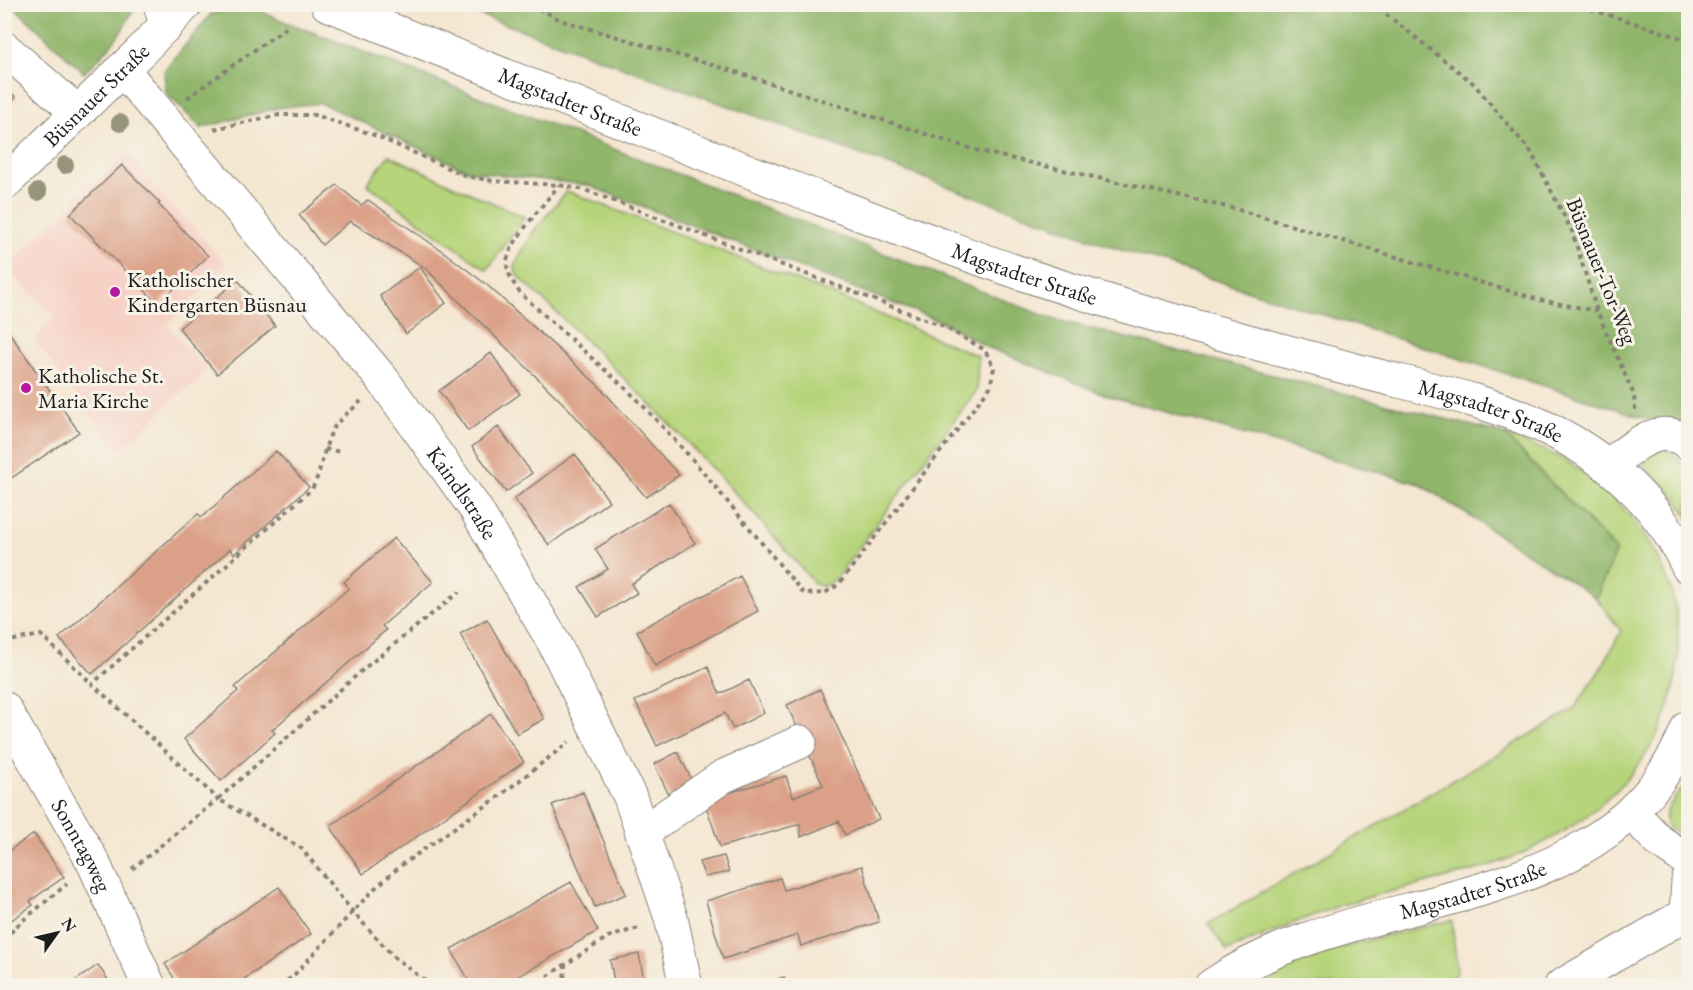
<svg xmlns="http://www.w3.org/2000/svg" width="1693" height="990" font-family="'EB Garamond',serif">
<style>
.built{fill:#f7d1c6}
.green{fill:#b6d47a;stroke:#69784b;stroke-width:1.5}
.forest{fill:#90b66a;stroke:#566943;stroke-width:1.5}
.building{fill:#dba188}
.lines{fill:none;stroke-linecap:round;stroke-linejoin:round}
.minor-casing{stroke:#888176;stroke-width:35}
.major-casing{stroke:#888176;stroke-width:35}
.path{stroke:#888176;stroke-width:4;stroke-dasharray:4.5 4.5;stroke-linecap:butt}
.minor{stroke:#fff;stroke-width:33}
.major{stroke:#fff;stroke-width:33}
.tree{fill:#96957c}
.poi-dot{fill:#b5179e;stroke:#f7f3e8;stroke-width:2}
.labels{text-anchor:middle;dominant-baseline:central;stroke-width:6;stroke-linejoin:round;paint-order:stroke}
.street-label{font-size:22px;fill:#1c1c1c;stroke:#f7f3e8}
.poi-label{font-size:22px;fill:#1c1c1c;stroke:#f7f3e8;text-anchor:start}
</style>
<rect width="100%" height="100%" fill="#f7f3e8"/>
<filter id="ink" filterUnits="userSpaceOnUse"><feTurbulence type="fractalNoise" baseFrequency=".0167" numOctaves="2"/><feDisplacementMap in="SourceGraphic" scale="12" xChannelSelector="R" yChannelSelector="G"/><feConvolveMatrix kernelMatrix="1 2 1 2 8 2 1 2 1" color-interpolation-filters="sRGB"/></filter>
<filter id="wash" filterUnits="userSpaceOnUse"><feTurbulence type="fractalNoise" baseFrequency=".008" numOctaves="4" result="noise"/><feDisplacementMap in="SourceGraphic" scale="24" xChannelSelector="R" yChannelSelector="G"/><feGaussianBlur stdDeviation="1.35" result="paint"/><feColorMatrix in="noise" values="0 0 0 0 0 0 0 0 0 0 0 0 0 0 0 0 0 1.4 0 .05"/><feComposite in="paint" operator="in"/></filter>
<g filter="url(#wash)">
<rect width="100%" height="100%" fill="#f4e6d0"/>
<path class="built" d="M126 154 227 265 167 325 208 369 119 451 34 340 55 317 5 268Z"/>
<path class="green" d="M389 155 454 186 525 217 487 270 367 184Z
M567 191 832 294 978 356 977 390 837 577 823 587 814 583C722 473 620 372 517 275L514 265 534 231Z
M1504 434C1522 442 1542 448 1559 457 1615 488 1665 547 1676 611 1693 736 1612 819 1503 861 1452 880 1397 888 1345 904 1305 917 1266 934 1227 951L1208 924 1574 709 1603 665 1621 631 1596 598 1616 550Z
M1659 449 1674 453 1688 470V517L1676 498 1646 468 1644 462 1649 454Z
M1688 782V830L1681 834C1648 824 1676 797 1688 782Z
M1452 920 1457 970 1449 985H1250C1311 950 1384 937 1452 920Z"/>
<path class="forest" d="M12 5H135C123 34 107 51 84 73Z
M249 5 278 19 1053 319 1504 434 1616 550 1596 598 1420 484 1109 396 987 347 942 322 587 185 468 171 321 103 277 108 201 128 166 93 164 71 211 14Z
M458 5H1688V432L1112 247 480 15Z"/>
<g id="blocks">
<path class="building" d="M4 87 16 97 4 110Z
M122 165 160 203 158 204 208 256 158 304 70 214Z
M337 185 361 205 368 200 445 253 487 285 599 386 679 475 646 497 569 409 424 267 350 221 322 245 299 215Z
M420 267 446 303 406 334 380 296Z
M238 280 275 326 217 374 179 328Z
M4 325 79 432 4 483Z
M491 353 520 394 468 431 439 391Z
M498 427 532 473 506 492 472 447Z
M276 451 309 487 234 554 230 549 92 674 59 638 198 514 202 517Z
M575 454 609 501 549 545 514 499Z
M669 503 695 543 631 584 637 593 598 617 579 587 608 569 595 549Z
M394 538 433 582 382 626 386 630 272 730 275 733 221 781 184 739 238 691 235 687 349 588 344 582Z
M740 576 758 611 655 666 637 631Z
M487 619 544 719 517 734 460 634Z
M708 667 720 694 749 680 764 713 733 729 725 713 657 746 635 701Z
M820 689 879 819 845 835 839 821 801 837 800 824 720 847 704 800 786 776 793 797 823 785 787 705Z
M491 714 524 762 363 874 330 826Z
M678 752 695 787 671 799 654 764Z
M583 792 626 894 595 907 552 805Z
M34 834 64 877 30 901 33 905 4 925V854Z
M724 856 729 872 705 877 699 862Z
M862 866 879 922 801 946 798 935 723 959 706 901 780 878 784 890Z
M571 882 598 931 501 986H472L451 949Z
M279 887 311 934 234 986H179L165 964Z
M639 954 645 986H615L610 960Z
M98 965 112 986H68Z
M784 977 787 986H760V985Z"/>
</g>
</g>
<g filter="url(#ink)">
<use href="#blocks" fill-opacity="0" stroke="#888176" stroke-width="1.5"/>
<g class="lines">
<defs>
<g id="minor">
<path d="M4 48 77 112"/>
<path id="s1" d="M122 69 383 380 475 508 554 643 630 797 671 918 686 986"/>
<path id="s2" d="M4 184 140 52 186 4"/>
<path d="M1608 466C1632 448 1659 420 1688 443"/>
<path id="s3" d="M4 708 93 862 149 986"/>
<path d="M1631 812 1659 841 1688 861"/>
<path d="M642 833 722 777 800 742"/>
<path d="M1688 881 1686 914 1688 918"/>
<path d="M1561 986 1686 914"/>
</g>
<g id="major">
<path d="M160 4 166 26"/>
<path id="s4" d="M327 4C483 67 639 129 795 189 891 226 987 264 1085 294 1178 323 1273 348 1367 373 1425 388 1486 400 1540 425 1604 454 1658 502 1688 567"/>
<path id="s5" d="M1211 986C1360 882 1610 923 1688 727"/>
</g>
</defs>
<use href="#minor" class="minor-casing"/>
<use href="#major" class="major-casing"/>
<path class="path" d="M531 4 560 20 736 72 978 151 1236 209 1540 300 1597 311
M1371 4 1391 18 1473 83 1531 152 1572 231 1597 311 1634 395 1635 410
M1574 4 1688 40
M187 98 287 27
M214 129 279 115H315L374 135 466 176 494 181 559 185 585 190 943 326 985 350 994 368 990 387 839 584 825 593 804 594 693 460 636 398 520 293C514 284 507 274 507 263 507 244 547 201 559 185
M325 449 341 452
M4 642 41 635 92 684
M132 869 218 799 92 684 312 489C322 470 323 448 333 429 339 419 352 410 361 401
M4 939 21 922 67 884
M280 986 293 976 374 889 403 864 497 798 569 742
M432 986 393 956 353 912 301 848 218 799 366 667 459 592
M532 986 608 937 642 927
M564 986 565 963"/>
<use href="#minor" class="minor"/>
<use href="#major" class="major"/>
</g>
<g class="tree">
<circle cx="120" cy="123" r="9"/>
<circle cx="65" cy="165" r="9"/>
<circle cx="38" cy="192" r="9"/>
</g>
</g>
<g class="poi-dot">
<circle cx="115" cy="292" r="6"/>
<circle cx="26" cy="388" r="6"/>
</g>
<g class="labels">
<g class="street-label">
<text stroke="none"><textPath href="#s2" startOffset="128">Büsnauer Straße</textPath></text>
<text stroke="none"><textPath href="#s4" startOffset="262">Magstadter Straße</textPath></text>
<text transform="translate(1602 271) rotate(68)">Büsnauer-Tor-Weg</text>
<text stroke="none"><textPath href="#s4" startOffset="748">Magstadter Straße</textPath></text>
<text stroke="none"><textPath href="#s4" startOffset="1234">Magstadter Straße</textPath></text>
<text stroke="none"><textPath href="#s1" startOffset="544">Kaindlstraße</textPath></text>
<text stroke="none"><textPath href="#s3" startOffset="158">Sonntagweg</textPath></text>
<text stroke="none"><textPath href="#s5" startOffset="280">Magstadter Straße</textPath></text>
</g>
<g class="poi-label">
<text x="127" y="279">Katholischer<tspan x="127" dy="25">Kindergarten Büsnau</tspan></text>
<text x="38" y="375">Katholische St.<tspan x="38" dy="25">Maria Kirche</tspan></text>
</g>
</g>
<rect width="1693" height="990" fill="none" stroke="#f7f3e8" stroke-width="24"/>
<g transform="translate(57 933) rotate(56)" stroke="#f7f3e8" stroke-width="4.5" paint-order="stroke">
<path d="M0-4.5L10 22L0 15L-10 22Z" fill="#1c1c1c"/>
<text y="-9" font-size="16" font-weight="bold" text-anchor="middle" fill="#1c1c1c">N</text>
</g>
</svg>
